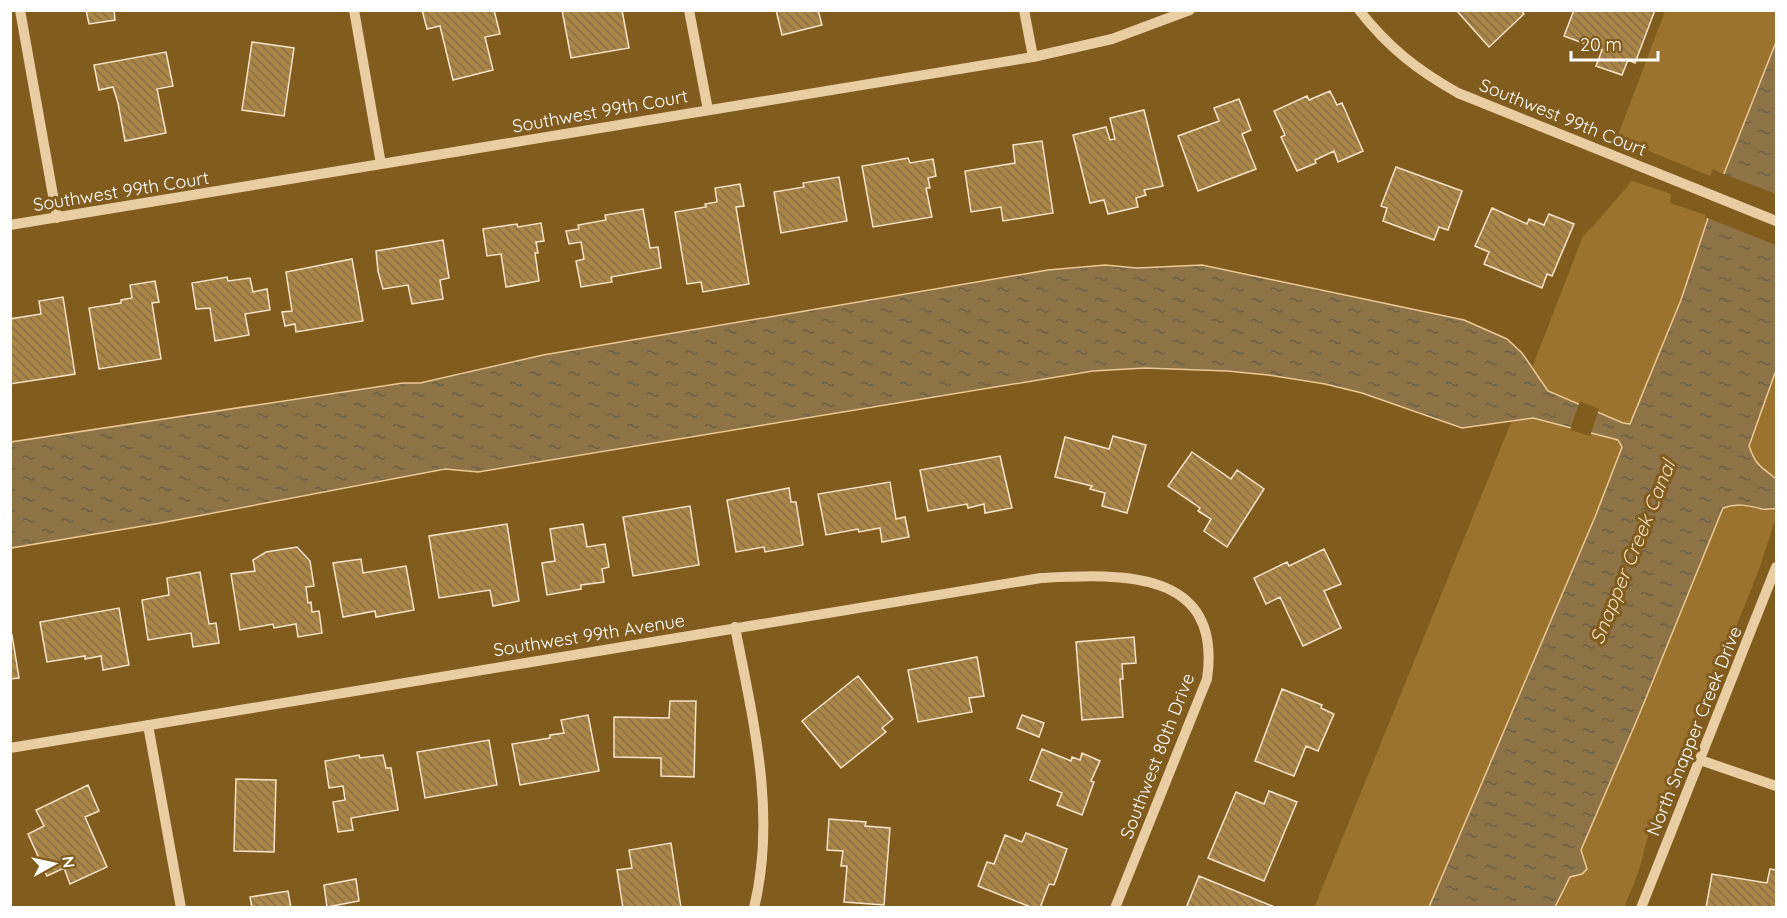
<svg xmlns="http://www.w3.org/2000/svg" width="1787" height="918" font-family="Quicksand,sans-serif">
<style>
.grass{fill:#9c732e}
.water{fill:url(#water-ripples);stroke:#eac996;stroke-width:1.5}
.pier{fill:#805c1e}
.building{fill:url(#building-back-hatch);stroke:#f6e4c6;stroke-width:1.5}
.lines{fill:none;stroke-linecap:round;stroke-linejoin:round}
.minor{stroke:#e8cea2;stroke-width:10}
.labels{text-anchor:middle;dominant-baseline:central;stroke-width:6;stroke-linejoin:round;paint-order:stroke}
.street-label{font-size:18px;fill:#fff;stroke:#805c1e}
.water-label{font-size:20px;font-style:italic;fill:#f2ddba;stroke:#805c1e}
</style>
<defs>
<pattern id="water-ripples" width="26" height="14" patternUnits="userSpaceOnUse" patternTransform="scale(1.5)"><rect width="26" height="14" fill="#8d7345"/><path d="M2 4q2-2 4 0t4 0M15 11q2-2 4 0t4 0" fill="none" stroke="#6c6048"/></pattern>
<pattern id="building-back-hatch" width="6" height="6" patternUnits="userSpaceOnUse" patternTransform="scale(1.5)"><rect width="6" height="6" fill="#a98546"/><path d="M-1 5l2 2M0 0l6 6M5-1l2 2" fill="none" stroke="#887148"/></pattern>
</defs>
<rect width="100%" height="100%" fill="#805c1e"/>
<path class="grass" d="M1665 11H1776V42L1724 175 1713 169 1710 176 1617 138Z
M1632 181 1671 194 1670 203 1709 216 1681 300 1630 424 1623 423 1548 391 1532 368 1583 236 1595 224Z
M1776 370V479C1761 466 1757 468 1749 446Z
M1533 418 1619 440 1622 446 1595 517 1429 907 1314 908 1512 420Z
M1734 504C1748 505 1761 509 1774 509L1776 517 1760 567 1661 815C1647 826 1646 847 1641 863 1637 878 1630 893 1624 907L1555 908 1570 877 1582 874 1586 862 1581 850 1639 715 1723 508Z"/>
<path class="water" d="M1776 42V370L1749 446C1757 468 1761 466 1776 479V509C1771 508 1767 510 1762 509 1747 505 1737 503 1723 508L1639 715 1581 850 1587 869 1582 874 1570 877 1555 907H1429L1595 517 1622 447 1618 440 1533 418 1462 428 1362 393 1325 384 1268 375 1227 371 1145 368 1093 371 478 472 445 469 161 523 11 548V442L403 383H420L543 355 1048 270 1105 265 1137 268 1202 265 1464 320 1507 339 1522 353 1548 391 1623 423 1630 424 1681 300 1716 194Z"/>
<path class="pier" d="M1721 173 1776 194V245L1705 217Z
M1580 401 1599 409 1590 436 1570 430Z"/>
<path class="building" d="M86 10H114L115 20 89 24Z
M422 10H494L500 34 485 37 493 70 453 80 440 26 427 29Z
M562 10H622L629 48 571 58Z
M776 10H818L822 25 782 35Z
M1456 10H1521L1524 14 1489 47Z
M1574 10H1655L1635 63 1628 60 1622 75 1596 66 1602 50 1564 36Z
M252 42 294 48 284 116 242 110Z
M166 52 173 86 157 89 166 133 125 141 118 103 113 87 99 90 94 65Z
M1330 91 1337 105 1342 103 1363 151 1338 162 1334 151 1315 160 1316 163 1297 171 1281 137 1285 135 1274 111 1307 96 1309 100Z
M1239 99 1251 130 1242 134 1256 169 1198 191 1178 136 1219 121 1214 108Z
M1144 110 1163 186 1144 190 1146 195 1136 198 1138 207 1108 214 1104 200 1090 203 1073 135 1106 127 1110 140 1115 139 1110 118Z
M1042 141 1053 213 1003 221 1001 207 971 212 965 171 1015 163 1013 145Z
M908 158 910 163 933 159 936 176 928 178 930 188H926L932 217 873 227 862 166Z
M1396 167 1462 191 1448 230 1439 227 1434 240 1383 221 1387 208 1381 206Z
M839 177 847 221 781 233 774 192 804 187 803 183Z
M740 184 744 206 736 207 749 284 703 292 701 282 687 284 675 212 706 207 705 204 717 202 715 188Z
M1492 208 1527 224 1529 219 1544 225 1549 214 1574 224 1552 276 1547 274 1542 288 1484 264 1489 252 1475 246Z
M643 209 650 248 658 247 661 268 611 277 612 282 581 287 576 261 584 259 581 242 569 244 566 231 579 229 578 225 606 220 605 215Z
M541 223 544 241 536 242 538 253H535L539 281 506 287 501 254 487 256 483 229 517 224 518 227Z
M443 240 449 278 440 280 443 299 412 304 408 285 383 289 378 271 376 251Z
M352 259 363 321 296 332 295 324 285 326 282 312 292 311 286 272Z
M227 277 228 281 250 278 253 292 267 289 270 310 245 314 249 335 215 341 210 308 196 309 192 283Z
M155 281 159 302 152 303 161 359 99 369 89 308 121 303V300L132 298 130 285Z
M63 297 75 374 10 384V319L41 314 39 301Z
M1113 436 1146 445 1127 513 1102 506 1105 493 1090 489 1092 486 1055 477 1065 437 1109 449Z
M1192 452 1231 479 1237 470 1264 489 1227 547 1204 531 1211 519 1198 511 1200 508 1168 486Z
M1000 456 1012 508 985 513 984 504 968 508 967 504 928 511 920 470Z
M890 482 896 519 905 517 909 537 882 542 880 528 859 532 858 529 826 535 818 494Z
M789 488 791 502H796L803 545 765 552 764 547 736 552 727 500Z
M690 506 699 565 633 576 623 517Z
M507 524 519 601 493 606 490 590 439 598 429 536Z
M583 524 587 547 605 544 609 567 602 569 604 582 581 585V589L547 595 542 563 555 561 550 529Z
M297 547 310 561 314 586 306 587 308 603 311 602 312 612 319 611 322 633 298 637 296 624 274 628 273 624 240 630 231 574 255 571 253 560 266 552Z
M1324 549 1341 584 1324 591 1341 628 1303 646 1280 597 1266 604 1254 578 1287 562 1289 566Z
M361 559 363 573 406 566 414 610 376 617 375 611 343 617 333 563Z
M200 572 209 624 216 623 219 643 193 647 191 633 148 640 142 600 169 595 167 578Z
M119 608 129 665 103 670 101 656 85 659V656L47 662 40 622Z
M12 635 19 678 10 679V636Z
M1134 637 1136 663 1122 664 1123 679H1120L1123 717 1082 720 1076 642Z
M977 657 984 696 969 698 972 712 918 722 908 670Z
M858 676 893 719 882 728 886 732 841 768 802 721Z
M1282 689 1322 705 1321 708 1334 714 1318 751 1306 746 1294 776 1255 761Z
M670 701H696L694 777 661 776V758L614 757V717L669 718Z
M588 715 599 771 520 785 512 744 550 738V735L564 733 561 720Z
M1022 715 1044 723 1039 737 1017 728Z
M489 740 497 785 425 798 417 752Z
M1042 749 1071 761 1072 757 1080 760 1082 753 1100 761 1091 781 1094 782 1082 815 1057 805 1062 793 1030 780Z
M359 755 360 758 383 755 386 768H391L398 810 351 818 353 830 338 832 333 802 345 800 343 786 329 788 325 761Z
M236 779 276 780 274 852 234 851Z
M88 785 99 811 85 817 107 867 70 884 64 868 47 876 28 834 44 826 36 810Z
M1269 791 1297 802 1264 881 1208 858 1236 792 1264 804Z
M829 819 866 822 865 826 890 828 884 905 844 902 847 866H841L843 851 827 850Z
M1026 833 1067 849 1054 885 1049 884 1040 908H1033L978 886 987 862 994 864 1005 835 1022 842Z
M671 843 681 908H623L617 870 632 868 629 850Z
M1770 869 1776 870V908H1706L1712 874 1767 883Z
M1199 876 1272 906 1271 908H1186Z
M356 879 359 901 327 907 324 885Z
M288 891 291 908H252L250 897Z"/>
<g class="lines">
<path class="minor" d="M20 10 57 218
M354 10 381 164
M689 10 708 110
M1024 10 1033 57
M1359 10C1388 47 1417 70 1458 93L1776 221
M10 225 1033 57 1112 39 1190 10
M735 627C753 720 777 814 754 908
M148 725 181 908
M10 748 1041 578C1120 574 1223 568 1207 679L1115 908
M1700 760 1776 786
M1641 908 1776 567"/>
</g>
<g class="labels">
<g class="street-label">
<text transform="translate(600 111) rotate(-10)">Southwest 99th Court</text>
<text transform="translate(1563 117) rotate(22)">Southwest 99th Court</text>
<text transform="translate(121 191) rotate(-9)">Southwest 99th Court</text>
<text transform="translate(589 635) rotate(-9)">Southwest 99th Avenue</text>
<text transform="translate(1694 731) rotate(-68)">North Snapper Creek Drive</text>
<text transform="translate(1157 756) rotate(-69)">Southwest 80th Drive</text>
</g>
<g class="water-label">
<text transform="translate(1632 552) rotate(-68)">Snapper Creek Canal</text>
</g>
</g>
<rect width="1787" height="918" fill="none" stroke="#ffffff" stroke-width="24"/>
<g transform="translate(54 864) rotate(82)" stroke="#805c1e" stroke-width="4.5" paint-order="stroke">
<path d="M0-4.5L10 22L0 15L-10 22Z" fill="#ffffff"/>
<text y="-9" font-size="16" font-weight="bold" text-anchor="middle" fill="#ffffff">N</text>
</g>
<path d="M1571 51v9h87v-9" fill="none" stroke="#ffffff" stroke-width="3"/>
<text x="1580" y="51" font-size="18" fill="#ffffff" stroke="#805c1e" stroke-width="4.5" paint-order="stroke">20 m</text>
</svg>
